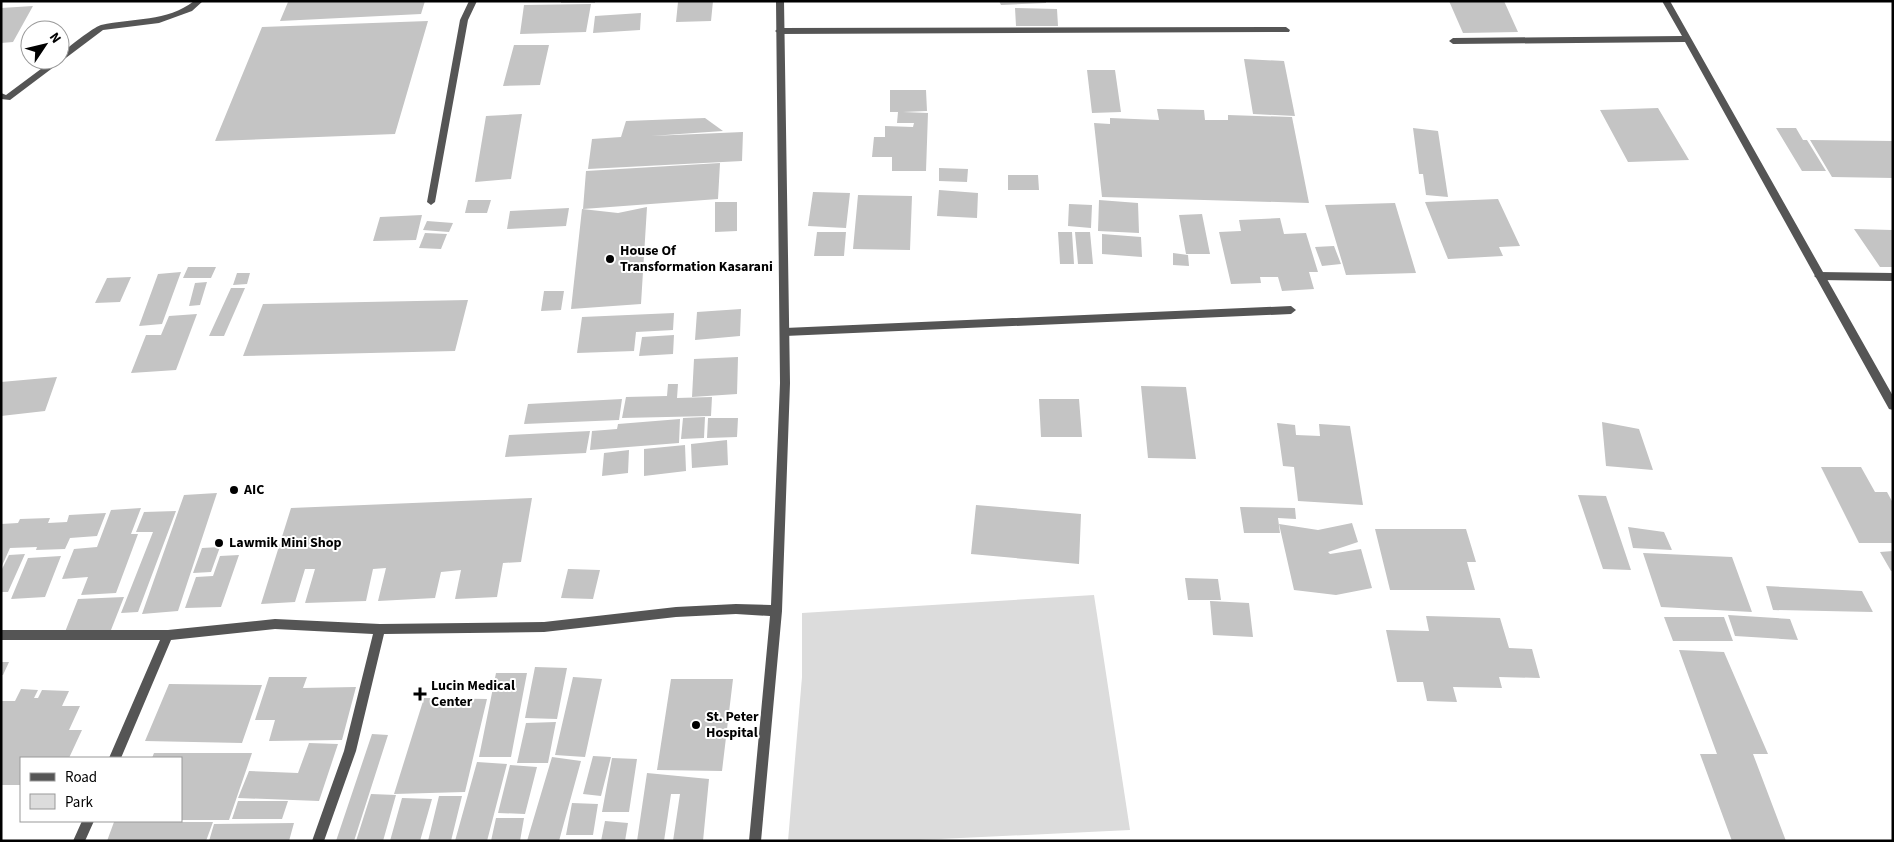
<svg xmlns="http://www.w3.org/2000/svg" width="1894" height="842" font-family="'Source Sans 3',sans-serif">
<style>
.green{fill:#dcdcdc}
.building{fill:#c4c4c4}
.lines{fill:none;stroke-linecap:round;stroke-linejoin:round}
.service{fill:#555;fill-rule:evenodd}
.minor{fill:#555;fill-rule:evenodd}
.poi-dot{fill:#000;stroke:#fff;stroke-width:2}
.labels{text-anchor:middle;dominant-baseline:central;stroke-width:4;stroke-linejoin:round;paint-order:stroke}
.poi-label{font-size:14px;font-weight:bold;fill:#000;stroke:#fff;text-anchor:start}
</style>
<rect width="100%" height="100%" fill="#fff"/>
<path class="green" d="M1094 595 1130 830 898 841H788L802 677V613Z"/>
<path class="building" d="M425 1 421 14 280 21 288 2Z
M561 1H595V3H561Z
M713 1 711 21 676 22 678 2Z
M999 1H1046V3L1001 5Z
M1449 1H1504L1518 32 1463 33Z
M591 4 586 32 520 34 524 5Z
M33 6 13 42 1 43V8Z
M1015 8 1057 9 1058 26H1016Z
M641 13 640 30 593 33 595 16Z
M428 21 395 134 215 141 262 27Z
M514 45H549L540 85 503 86Z
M1244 59 1284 61 1295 116 1253 114Z
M1087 70H1115L1121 112 1092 113Z
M890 90H926L927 111 903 112 928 113 926 171H892V157H872L874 137H885V126L913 127 914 123H897L898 112H890Z
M1658 108 1689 160 1628 162 1600 110Z
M1157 109 1204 110 1205 120H1228V115L1292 117 1309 203 1102 197 1094 123 1110 124V118L1159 120Z
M522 114 511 179 475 182 486 116Z
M705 118 723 131 651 136 743 132 742 161 588 169 592 139 621 137 626 121Z
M1413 128 1438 131 1448 197 1426 195 1423 174H1419Z
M1776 128H1796L1803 140H1807L1826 171H1802Z
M1810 140 1893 141V178L1832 177Z
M720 163 718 199 583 209 586 171Z
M939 168 968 169 967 182 939 181Z
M1008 175H1038L1039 190H1008Z
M939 190 978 193 977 218 937 216Z
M813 192 850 193 846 228 808 226Z
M858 195 912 196 910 250 853 249Z
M1498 199 1520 246 1499 247 1503 256 1448 259 1425 202Z
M468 200H491L487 213H465Z
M1099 200 1138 203 1139 233 1098 231Z
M715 202H737V231L715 232Z
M1395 203 1416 273 1346 275 1325 205Z
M1069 204 1092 205 1091 228 1068 226Z
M647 207 641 304 571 309 582 209 618 213Z
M569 208 566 226 507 229 510 211Z
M1202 214 1210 254H1186L1179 215Z
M422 215 416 240 373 241 380 217Z
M1280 218 1284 234 1306 233 1318 272H1309L1314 289 1282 291 1278 277H1260L1261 283 1231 284 1219 232 1241 231 1239 220Z
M427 221 453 223 449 232 423 230Z
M1854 229 1892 230 1893 267H1880Z
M817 232H846L844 256H814Z
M1058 232H1072L1074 264H1060Z
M1075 232H1090L1093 264H1078Z
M425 233 447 234 441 249 419 248Z
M1102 234 1141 237 1142 257 1102 254Z
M1334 246 1341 264 1322 266 1315 247Z
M1173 253 1188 255 1189 266 1173 265Z
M188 267H216L211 278H183Z
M181 272 162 324 139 326 158 274Z
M237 273H250L247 284 233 285Z
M131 277 120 302 95 303 107 278Z
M207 282 200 305 189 306 195 283Z
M231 288H245L224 336H209Z
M544 291H564L561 310 541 311Z
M468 300 455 351 243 356 263 304Z
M741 309 740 336 695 340 697 312Z
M674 313 673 330 636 332 634 351 577 353 582 317Z
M197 314 176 370 131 373 146 335H161L169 316Z
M674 335 673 354 639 356 642 337Z
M738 357 737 394 692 397 694 359Z
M57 377 45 411 1 416V382Z
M668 384H678L677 398 712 397 711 416 622 418 626 397 667 396Z
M1141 386 1186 387 1196 459 1148 458Z
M622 399 619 420 524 424 528 404Z
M1039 399H1079L1082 437H1041Z
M705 417 704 438 681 439 683 418Z
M708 418H738L737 437 707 438Z
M680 419 679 443 590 450 592 431 617 429 618 424Z
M1602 422 1639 429 1653 470 1606 466Z
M1277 423 1295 425 1296 435 1320 436 1319 424 1350 426 1363 505 1298 501 1294 467 1283 466Z
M590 431 586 453 505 457 509 435Z
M727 440 728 465 692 468 691 444Z
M685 445 686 471 644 476V449Z
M629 450 628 473 602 476 604 453Z
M1821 467H1861L1875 492H1887L1893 503V543H1859Z
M217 493 178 611 142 614 184 495Z
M1578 495 1606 496 1631 570 1603 569Z
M532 498 521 562 503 563 497 597 455 599 461 570 441 572 435 598 378 601 386 568 373 569 366 601 305 603 315 569H305L295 602 261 604 291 508Z
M976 505 1081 514 1079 564 971 554Z
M1240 507 1295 508 1296 519 1278 518 1280 533H1244Z
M141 508 131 534H138L116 593 81 595 88 577 62 579 74 549 97 547 111 510Z
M176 511 138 612 121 613 153 532H136L144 512Z
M106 513 97 536 70 538 65 549 36 550 37 547 10 548 1 568V524L18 523 20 519 50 518 48 523 67 522 69 515Z
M1352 523 1358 542 1328 552 1330 554 1361 549 1372 588 1336 595 1294 590 1279 524 1318 530Z
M1628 527 1664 532 1672 550 1633 548Z
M1375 529H1466L1476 562H1467L1475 590H1390Z
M220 547 211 572 193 573 202 548Z
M1893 551V571H1891L1880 552Z
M1643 553 1732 557 1752 612 1661 607Z
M25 554 8 592H1V571L9 555Z
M239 555 221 607 185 608 196 577 213 576 220 556Z
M61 556 45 597 11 599 28 558Z
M568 569 600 570 593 599 561 598Z
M1185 578 1218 579 1221 600H1188Z
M1766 586 1862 591 1873 612 1773 610Z
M124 597 111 630 65 632 78 599Z
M1210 601 1249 603 1253 637 1213 635Z
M1728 615 1790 619 1798 640 1735 636Z
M1426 616 1500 618 1509 648 1532 649 1540 678 1499 677 1502 688 1453 687 1457 702 1427 701 1423 682H1397L1386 630 1429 631Z
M1664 617H1724L1733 641H1673Z
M1679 650 1724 652 1768 754H1753L1786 841H1732L1700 754H1717Z
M1 662H9L3 675H1Z
M535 667 567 668 557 719 525 718Z
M496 673H527L511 757H479Z
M269 677H307L303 688 356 687 342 740 269 741 275 720H255Z
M573 677 602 679 585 757 555 755Z
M671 679H733L722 771 657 770Z
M169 684 262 685 242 743 145 741Z
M21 689 38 690 34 698H38L42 690 69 691 62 706H80L69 730H82L69 758H21V785H1V701H15Z
M424 698 487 699 465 792 394 794Z
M556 722 548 763H517L526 723Z
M372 734 388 735 354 841H336Z
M309 743 338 744 319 801 238 798 249 771 298 773Z
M154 753H252L229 820H181V758H152Z
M593 756 611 757 601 796 583 794Z
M552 757 581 761 559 841H527Z
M612 758 637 759 629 812H602Z
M477 762 507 764 487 841H455Z
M510 765 537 767 525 814 498 813Z
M647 773 709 779 703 841H673L680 794H671L664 841H637Z
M371 794 396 795 383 841H356Z
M439 796H462L451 841H428Z
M402 798 432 799 420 841H390Z
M238 801H288L282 819H232Z
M572 803 598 804 593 835H566Z
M496 818H524L520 841H491Z
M605 821 628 823 625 841H601Z
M114 822H213L206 841H107Z
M294 823 289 841H209L214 824Z"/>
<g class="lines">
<path class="service" d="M194 1H203L192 11 159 23 103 30 10 100 1 99V93L6 95 53 60H60V54C69 47 92 28 101 25 133 18 167 22 194 1Z
M469 1H477L468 20 435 202 431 205 427 202 460 20Z
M1286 27 1290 30 1289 32 779 34 775 31 779 28Z
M1819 272 1893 273V281L1819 280 1814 276Z
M1291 306 1296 310 1291 314 785 336 780 332 785 328Z"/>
<path class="minor" d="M776 1H784L790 383 782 611 761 841H749L770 616 736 614 676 617 544 632 384 634 356 751 324 841H312L344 751 373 634 275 629 171 640 121 758H109L160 640H1V630H168L275 619 380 624 544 622 676 607 736 604 771 605 780 383Z
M1662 1H1670L1893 396V410L1889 409 1685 42 1453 44 1449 41 1453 38 1682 36Z
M82 821H94L85 841H73Z"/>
</g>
<g class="poi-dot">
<circle cx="610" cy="259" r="5"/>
<circle cx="234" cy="490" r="5"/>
<circle cx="219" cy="543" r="5"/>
<path d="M417.5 686.5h5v5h5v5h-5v5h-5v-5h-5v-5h5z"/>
<circle cx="696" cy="725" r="5"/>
</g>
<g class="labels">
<g class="poi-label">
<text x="620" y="251">House Of<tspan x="620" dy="16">Transformation Kasarani</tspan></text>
<text x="244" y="490">AIC</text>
<text x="229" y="543">Lawmik Mini Shop</text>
<text x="431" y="686">Lucin Medical<tspan x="431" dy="16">Center</tspan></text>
<text x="706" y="717">St. Peter<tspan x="706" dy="16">Hospital</tspan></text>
</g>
</g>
<rect width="1894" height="842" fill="none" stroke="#000000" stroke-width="5"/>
<rect x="20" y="757" width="162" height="65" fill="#ffffff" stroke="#999999"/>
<rect x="30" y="773" width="25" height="8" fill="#555555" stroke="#999999"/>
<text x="65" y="782" font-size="15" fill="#000000">Road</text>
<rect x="30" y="794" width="25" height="15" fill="#dcdcdc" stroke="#999999"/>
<text x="65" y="807" font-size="15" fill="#000000">Park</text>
<g transform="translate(45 45) rotate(55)"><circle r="24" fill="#ffffff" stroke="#999999"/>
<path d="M0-4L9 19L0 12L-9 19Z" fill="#000000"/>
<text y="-8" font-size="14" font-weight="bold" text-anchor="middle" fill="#000000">N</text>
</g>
</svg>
